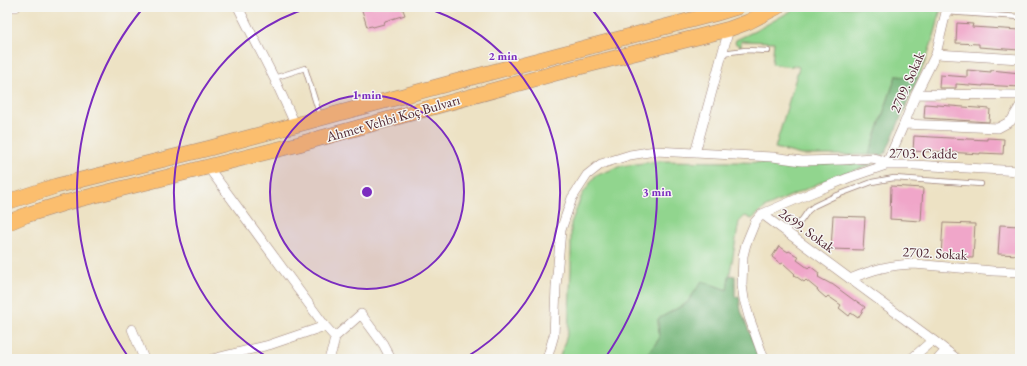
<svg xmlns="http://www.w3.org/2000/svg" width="1027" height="366" font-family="'EB Garamond',serif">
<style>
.green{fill:#91d58e;stroke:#6e7a5c}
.forest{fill:#74b679;stroke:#5f6a52}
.building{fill:#f0a6c9}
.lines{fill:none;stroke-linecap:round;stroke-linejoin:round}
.lane-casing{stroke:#9c8078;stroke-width:6}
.street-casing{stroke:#9c8078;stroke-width:10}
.primary-casing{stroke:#9c8078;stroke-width:16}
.lane{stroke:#fff;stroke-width:4.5}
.street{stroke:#fff;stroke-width:9}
.primary{stroke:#fbbe6e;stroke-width:15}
.ring{fill:none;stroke:#7b2cbf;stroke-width:2}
.labels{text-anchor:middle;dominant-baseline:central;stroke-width:3;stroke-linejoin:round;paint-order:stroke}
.street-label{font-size:14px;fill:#4a1f2b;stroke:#f6f6f2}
.centre{fill:#7b2cbf;stroke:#f6f6f2;stroke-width:2}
.ring-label{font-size:12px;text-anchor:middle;font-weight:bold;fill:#7b2cbf;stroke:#f6f6f2;stroke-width:3;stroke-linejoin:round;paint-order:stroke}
</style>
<rect width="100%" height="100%" fill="#f6f6f2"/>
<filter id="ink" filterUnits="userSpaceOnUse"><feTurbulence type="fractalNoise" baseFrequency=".025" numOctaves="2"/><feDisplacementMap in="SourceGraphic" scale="8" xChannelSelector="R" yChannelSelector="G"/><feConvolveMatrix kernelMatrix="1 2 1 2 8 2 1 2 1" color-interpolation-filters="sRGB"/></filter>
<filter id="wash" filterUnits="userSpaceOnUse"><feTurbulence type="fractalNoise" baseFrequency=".012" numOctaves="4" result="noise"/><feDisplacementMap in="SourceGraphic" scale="16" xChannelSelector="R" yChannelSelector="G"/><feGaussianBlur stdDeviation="0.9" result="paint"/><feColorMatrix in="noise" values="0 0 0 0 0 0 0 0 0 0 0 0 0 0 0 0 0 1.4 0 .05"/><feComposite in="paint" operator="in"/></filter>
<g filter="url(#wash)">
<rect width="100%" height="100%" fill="#ede2c4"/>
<path class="green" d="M798 7H941C937 31 928 55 918 78L896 76 869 155H801L775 148 799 67 792 65V67L772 64 774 42 741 41V47L735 43 736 40 757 30Z
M659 161 874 164 826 180 766 207 752 219 745 216 739 222 727 290 702 281 687 303 658 319 659 339 644 359H559L568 332 571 270V223L582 195 595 176 621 166Z"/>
<path class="forest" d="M896 76 918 78 886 152 883 155H869Z
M729 275 735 276V297H739L741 311 760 359H644L659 339 658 319 687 303 702 281 727 290Z"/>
<g id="blocks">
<path class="building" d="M361 7H402L405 15 385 21 384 24 373 27 372 26 367 27Z
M957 23 973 24 972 27 1020 30 1019 50 979 47V44L956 43Z
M967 70 991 72V70L1020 73V87L983 85V86L956 84V88H939L940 75 967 77Z
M925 104 990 109 989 122 924 118Z
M914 136 987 140V138L1004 139 1003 154 980 153V154L930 151V152L913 151Z
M891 186 923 188 921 221 890 219Z
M833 216 865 217 863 250 831 249Z
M943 223 975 224 973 258 941 256Z
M1000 225 1020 226V255L998 254Z
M779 246 788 252 789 251 799 257 797 260 808 268 810 266 819 273 818 275 819 276 818 277 831 284H832L855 301V300L865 307 858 318 851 313 849 316 839 308 841 305 828 296 826 298 818 291V290L806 280 804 282 794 275 795 274 783 263 781 264 772 257Z"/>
</g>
</g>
<g filter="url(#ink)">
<use href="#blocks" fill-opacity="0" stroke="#9c8078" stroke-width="1"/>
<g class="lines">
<defs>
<path id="lane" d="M946 12 1020 17
M722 53 746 50 768 51
M274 78 305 68 320 116
M783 229 796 225 801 221 808 211 814 206 835 196 872 182 894 178 981 184"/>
<path id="street" d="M7 7H16
M238 7 274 78 296 126
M936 54 1020 59
M916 94 1020 95
M904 124 998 128 1011 121 1020 106
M695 153 729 29
M208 167 325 326 335 337
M762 214 933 340 957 359
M850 279C874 269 889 265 914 264L993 271 1020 272
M132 329 144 359
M212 359 269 345 325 326
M329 359 333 347 335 337 361 314 383 344 391 359
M547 359 554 335 556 287 561 230 572 198 587 175 601 164 630 155 655 151 773 157 802 161 843 160 872 158 881 160 886 165 904 124 916 94 936 54 946 12 948 7
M764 359 749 317 744 299 742 285 743 256 746 244 755 222 762 214 811 193 848 178 886 165H914L1020 171
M911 359 933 340
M938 359 946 350"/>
<path id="primary" d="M7 202 56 186 210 148 473 77 714 14 737 7
M7 223 26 215 68 202 299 144 556 73 729 29 748 22 777 7"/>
</defs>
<use href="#lane" class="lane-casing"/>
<use href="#street" class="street-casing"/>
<use href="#primary" class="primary-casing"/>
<use href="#lane" class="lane"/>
<use href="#street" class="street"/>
<use href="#primary" class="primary"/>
</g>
</g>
<circle cx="367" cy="192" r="97" fill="#7b2cbf" fill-opacity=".12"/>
<g class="ring">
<circle cx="367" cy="192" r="97"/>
<path d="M269 358A193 193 0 0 1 311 7M423 7A193 193 0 0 1 465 358"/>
<path d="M129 358A290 290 0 0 1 143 8M591 8A290 290 0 0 1 605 358"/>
</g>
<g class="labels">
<g class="street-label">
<text transform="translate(907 82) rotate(-66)">2709. Sokak</text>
<text transform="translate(393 118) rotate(-16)">Ahmet Vehbi Koç Bulvarı</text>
<text transform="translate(923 153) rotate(1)">2703. Cadde</text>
<text transform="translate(807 230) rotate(36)">2699. Sokak</text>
<text transform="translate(935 253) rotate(3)">2702. Sokak</text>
</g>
</g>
<circle cx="367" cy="192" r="6" class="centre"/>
<g class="ring-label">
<text x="503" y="60">2 min</text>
<text x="367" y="99">1 min</text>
<text x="657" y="196">3 min</text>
</g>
<rect width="1027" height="366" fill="none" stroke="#f6f6f2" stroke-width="24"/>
</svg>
